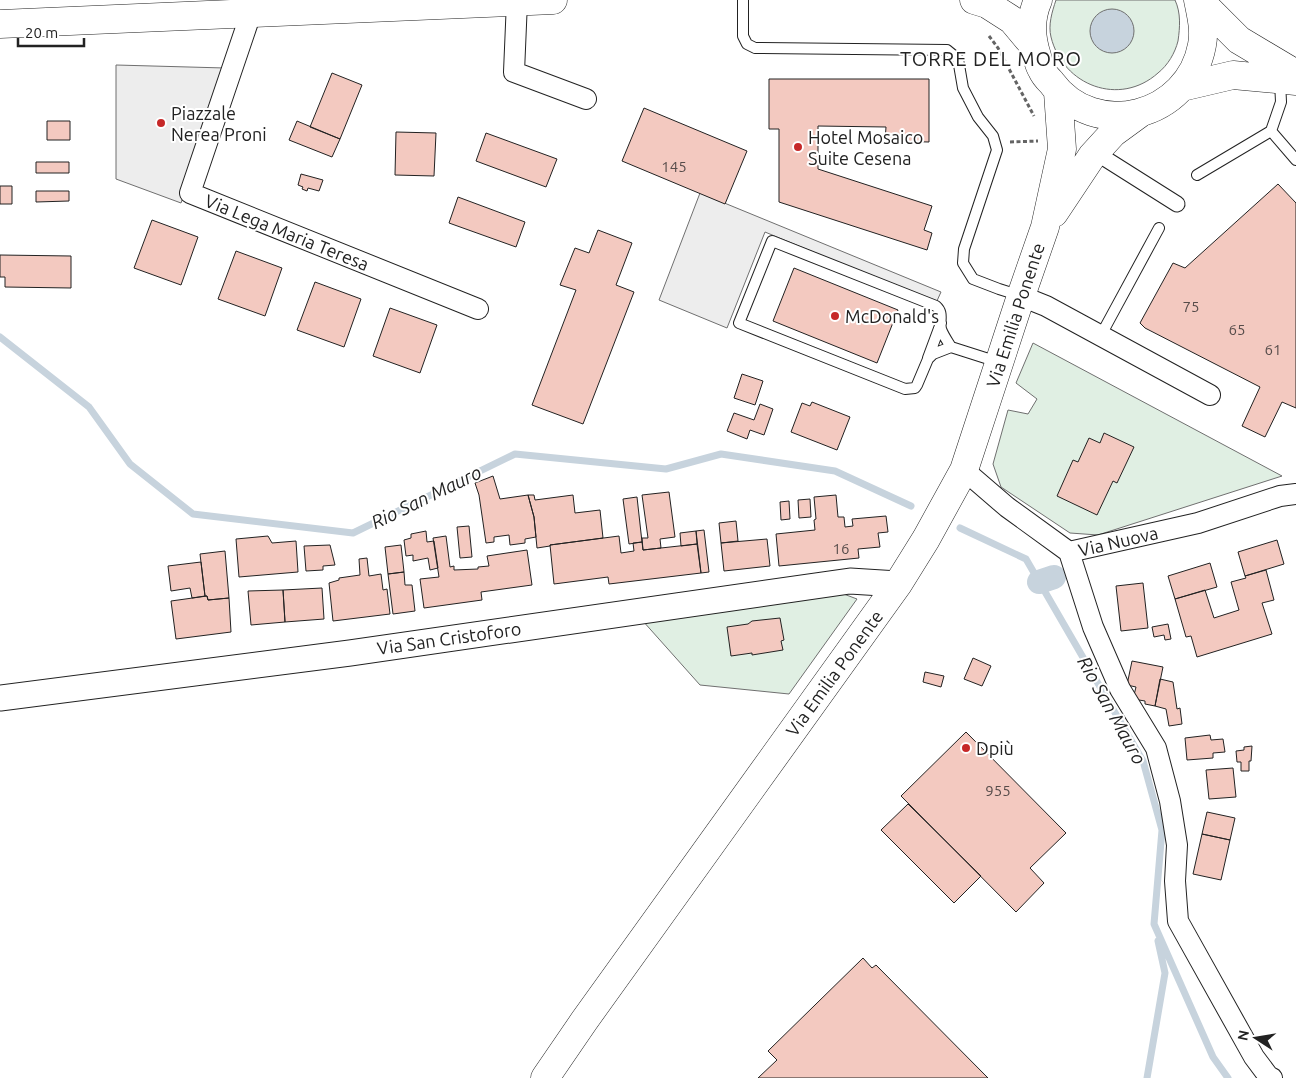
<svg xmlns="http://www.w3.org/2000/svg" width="1296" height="1078" font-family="Ubuntu,sans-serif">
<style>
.green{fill:#e0efe3;stroke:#6f6f6f}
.parking{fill:#ededed;stroke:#6f6f6f}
.water{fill:#c7d3dd;stroke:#6f6f6f}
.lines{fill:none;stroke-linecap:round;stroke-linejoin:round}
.stream{stroke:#c7d3dd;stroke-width:7}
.canal{stroke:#c7d3dd;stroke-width:24}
.building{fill:#f3c9c0;stroke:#222}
.service-casing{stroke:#222;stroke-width:12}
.pedestrian-casing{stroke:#222;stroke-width:17}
.minor-casing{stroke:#222;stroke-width:22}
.tertiary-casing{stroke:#222;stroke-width:27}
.secondary-casing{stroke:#222;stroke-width:29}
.path{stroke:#646464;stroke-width:3;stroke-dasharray:4 2.5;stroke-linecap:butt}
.service{stroke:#fff;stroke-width:10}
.pedestrian{stroke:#fff;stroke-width:15}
.minor{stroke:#fff;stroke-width:20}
.tertiary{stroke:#fff;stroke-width:25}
.secondary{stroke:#fff;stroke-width:28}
.poi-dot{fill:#c62828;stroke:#fff;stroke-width:2}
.labels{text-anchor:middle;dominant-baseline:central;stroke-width:4;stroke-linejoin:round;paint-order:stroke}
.number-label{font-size:15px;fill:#564c4a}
.poi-label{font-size:18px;fill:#222;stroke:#fff;text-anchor:start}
.street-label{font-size:18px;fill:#222;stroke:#fff}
.water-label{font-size:19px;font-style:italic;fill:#222;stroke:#fff}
.quarter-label{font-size:20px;letter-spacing:1px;fill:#222;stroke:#fff}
</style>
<rect width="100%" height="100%" fill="#fff"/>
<path class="green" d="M1056 0H1175C1181 13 1180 27 1178 41 1175 53 1168 65 1158 73 1120 107 1063 86 1051 37 1048 25 1052 12 1056 0Z
M1033 343 1282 476 1098 535 1070 533 1001 487 993 464 1008 410 1028 414 1037 399 1016 383Z
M841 593 857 599 789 694 700 685 642 620Z"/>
<path class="parking" d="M116 65 225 68 181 203 116 179Z
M700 193 941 292 936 303 765 232 727 328 659 300Z"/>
<path class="water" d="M1090 31a22 22 0 1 1 44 0a22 22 0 1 1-44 0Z"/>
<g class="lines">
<path class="stream" d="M0 337 89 407 130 464 193 514 353 533 515 454 666 469 721 454 835 471 911 506
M960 528 1026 559 1143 761 1162 830 1154 924 1213 1057 1228 1078
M1147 1078 1165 973 1158 941"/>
<path class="canal" d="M1039 582 1054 577"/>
</g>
<path class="building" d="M332 73 362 85 340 139 310 127Z
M769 79H929V142L885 141 886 127 818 126V169L932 206 924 230 932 233 927 250 779 202V129H769Z
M644 108 747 151 725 204 622 161Z
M47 121H70V140H47Z
M297 121 340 139 332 157 289 140Z
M396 132 436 133 434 176 395 175Z
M486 133 557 159 546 187 476 161Z
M36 162H69V173H36Z
M301 174 323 180 319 191 308 188 307 191 302 189 303 187 298 185Z
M1278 184 1296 203V408L1282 402 1265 437 1242 426 1260 387 1145 328 1140 323 1173 263 1185 268Z
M0 186H12V204H0Z
M36 191H69V201L36 202Z
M458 197 525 222 516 247 449 223Z
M152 220 198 237 181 285 134 268Z
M598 230 632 243 616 285 634 292 583 424 532 405 576 290 560 285 575 248 589 253Z
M236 251 282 268 265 316 218 299Z
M0 255 71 256V288L5 287V277H0Z
M794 268 898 310 877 363 773 321Z
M315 282 361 299 344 347 297 330Z
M390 308 437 325 420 373 373 356Z
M742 374 763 381 755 405 734 398Z
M812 402 850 417 837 450 791 432 802 403 810 406Z
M760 404 773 409 764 435 750 430 747 439 727 431 734 413 754 420Z
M1104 433 1134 447 1117 483 1113 481 1097 515 1057 496 1073 460 1078 462 1089 438 1100 443Z
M493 476 500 499 528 495 534 517 536 537 525 539V543L510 545 509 535 494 537V542L486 543 479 495 475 483Z
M669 492 675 537 660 539 661 548 643 550 642 538H648L642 495Z
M528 495H534L535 500 573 495 575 513 600 510 603 538 550 545V546L537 548 534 517Z
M836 495 838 517H844L845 527 853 526 852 519 886 516 888 532 878 533 880 547 858 549 859 558 779 566 776 534 815 530 814 520 816 519 814 497Z
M637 497 642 542 629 544 623 499Z
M810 499 811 517 799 518 798 500Z
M789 501 790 519 781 520 780 502Z
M736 521 738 541 721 543 719 523Z
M469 526 472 557 460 558 457 527Z
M704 530 709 572 701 573 696 531Z
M426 531 427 542 434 541 438 568 430 570 428 558 413 561V555L406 556 404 540 411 538V534Z
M696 531 697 544 681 546 680 533Z
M268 536 272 543 296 541 298 572 239 577 236 539Z
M446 536 450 567 454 566V570L478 569V567L489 566 487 556 527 550 532 585 481 592 482 600 424 608 420 579 439 577 433 538Z
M619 536 621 553 634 551 633 543 642 542 643 550 697 544 701 573 609 584 608 577 554 584 550 545Z
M767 539 770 566 724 571 721 543Z
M1277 540 1284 564 1245 576 1238 552Z
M330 545 335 565 323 566V570L306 571 304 546Z
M401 545 404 572 388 574 385 547Z
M225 551 229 598 208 600 207 596H205L200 554Z
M367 558 369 576 381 574 383 590 387 589 390 614 333 621 329 583 339 580V578L360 575 359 559Z
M201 562 205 596 192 598 190 588 171 591 168 566Z
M1210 563 1217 587 1175 599 1168 576Z
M1266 570 1274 600 1262 603 1272 634 1197 657 1191 636 1186 637 1175 599 1205 590 1214 618 1239 610 1231 582 1246 578 1245 576Z
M404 572 405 585H412L415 611 393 614 388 574Z
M1143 583 1148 628 1121 631 1116 586Z
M322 588 324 619 285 622 283 590Z
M283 590 285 622 251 625 248 591Z
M207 596 208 600 229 598 231 632 176 639 171 601Z
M780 618 784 640 781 641 783 650 752 655V653L731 656 727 627 748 624 752 621Z
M1168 624 1171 639 1165 640 1164 635 1154 637 1152 627Z
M973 658 991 666 982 686 964 679Z
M1132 661 1163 667 1155 706 1145 704V701L1133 699 1136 687 1127 685Z
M925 672 944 676 941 687 923 682Z
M1160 679 1173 682 1177 709 1180 708 1182 724 1169 726 1166 709 1155 706Z
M966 732 1066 833 1030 868 1044 883 1016 912 901 796Z
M1210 735 1211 740 1223 739 1225 752 1213 753V758L1187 760 1185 738Z
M1252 746 1251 761H1249V771H1241V762H1237L1236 751 1244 750V747Z
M1233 768 1236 797 1209 799 1206 770Z
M908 804 981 876 954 903 881 830Z
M1207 812 1235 818 1230 840 1202 834Z
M1202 834 1230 840 1221 880 1193 874Z
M863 958 872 968 876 965 988 1078H758L777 1060 768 1051Z"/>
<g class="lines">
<defs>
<path id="service" d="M743 0V36L747 44 755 48 947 50 958 59 963 88 978 117 993 136 997 150 964 249 963 263 973 279 999 289 1021 296
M1271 131 1296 160
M1197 175 1271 131 1281 102 1280 81
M772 241 936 306C944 313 939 320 941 329 943 335 948 342 951 347L933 354 928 359 917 385 915 388 905 389 739 323Z
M1101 335 1159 228
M951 347 998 362
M928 358 941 323"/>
<path id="pedestrian" d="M1101 156 1177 204"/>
<path id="minor" d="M517 1 514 72 586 99
M251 13 190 193 478 309
M1021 296 1046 306 1210 395
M964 470 1007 507 1069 552 1198 523 1280 496 1296 494
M1069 552 1093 627 1120 689 1156 748 1170 801 1177 845 1175 881 1178 921 1254 1057 1269 1077 1272 1078"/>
<path id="tertiary" d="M0 698 350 653 850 581 898 584"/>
<path id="secondary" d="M974 0 987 4 1012 20 1033 45
M1038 0C1030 18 1031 38 1037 56 1038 60 1039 66 1042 70 1044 75 1048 79 1051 82 1095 142 1189 117 1202 45 1205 30 1201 15 1198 0
M1199 0 1239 40 1296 74
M0 24 553 0
M1182 87 1233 75 1296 81
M1054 213 1092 156 1113 133 1139 114
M545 1078 584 1021 898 584 926 539 964 470 1021 296 1045 227 1062 149 1058 92"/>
</defs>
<use href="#service" class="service-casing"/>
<use href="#pedestrian" class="pedestrian-casing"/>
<use href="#minor" class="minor-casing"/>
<use href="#tertiary" class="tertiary-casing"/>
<use href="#secondary" class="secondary-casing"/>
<path class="path" d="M989 36 998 48 1034 116
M1010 142 1038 141"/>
<use href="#service" class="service"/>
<use href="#pedestrian" class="pedestrian"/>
<use href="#minor" class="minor"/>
<use href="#tertiary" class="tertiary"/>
<use href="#secondary" class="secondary"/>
</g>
<g class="poi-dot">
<circle cx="161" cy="123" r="5"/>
<circle cx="798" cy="147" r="5"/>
<circle cx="835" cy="316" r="5"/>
<circle cx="966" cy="748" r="5"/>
</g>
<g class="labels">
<g class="number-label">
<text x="674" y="166">145</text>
<text x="1191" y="306">75</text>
<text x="1237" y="329">65</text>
<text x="1273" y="349">61</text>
<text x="841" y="548">16</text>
<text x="998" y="790">955</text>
</g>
<g class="poi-label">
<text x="171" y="113">Piazzale<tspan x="171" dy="21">Nerea Proni</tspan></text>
<text x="808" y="137">Hotel Mosaico<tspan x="808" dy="21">Suite Cesena</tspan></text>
<text x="845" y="316">McDonald's</text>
<text x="976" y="748">Dpiù</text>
</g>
<g class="street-label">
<text transform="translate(287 232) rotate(22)">Via Lega Maria Teresa</text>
<text transform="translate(1015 315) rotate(-72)">Via Emilia Ponente</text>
<text transform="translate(1118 541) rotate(-13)">Via Nuova</text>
<text transform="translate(449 638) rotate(-8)">Via San Cristoforo</text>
<text transform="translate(834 673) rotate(-54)">Via Emilia Ponente</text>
</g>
<g class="water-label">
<text transform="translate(426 497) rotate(-26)">Rio San Mauro</text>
<text transform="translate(1112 710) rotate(61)">Rio San Mauro</text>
</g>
<g class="quarter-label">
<text x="991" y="58">TORRE DEL MORO</text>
</g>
</g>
<g transform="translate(1256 1038) rotate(282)" stroke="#ffffff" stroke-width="4" paint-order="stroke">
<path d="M0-4L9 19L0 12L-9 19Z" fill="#222222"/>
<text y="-8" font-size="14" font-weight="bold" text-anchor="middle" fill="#222222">N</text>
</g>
<path d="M18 38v8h66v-8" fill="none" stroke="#222222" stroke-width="2.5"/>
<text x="25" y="38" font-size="15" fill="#222222" stroke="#ffffff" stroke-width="4" paint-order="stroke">20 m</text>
</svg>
